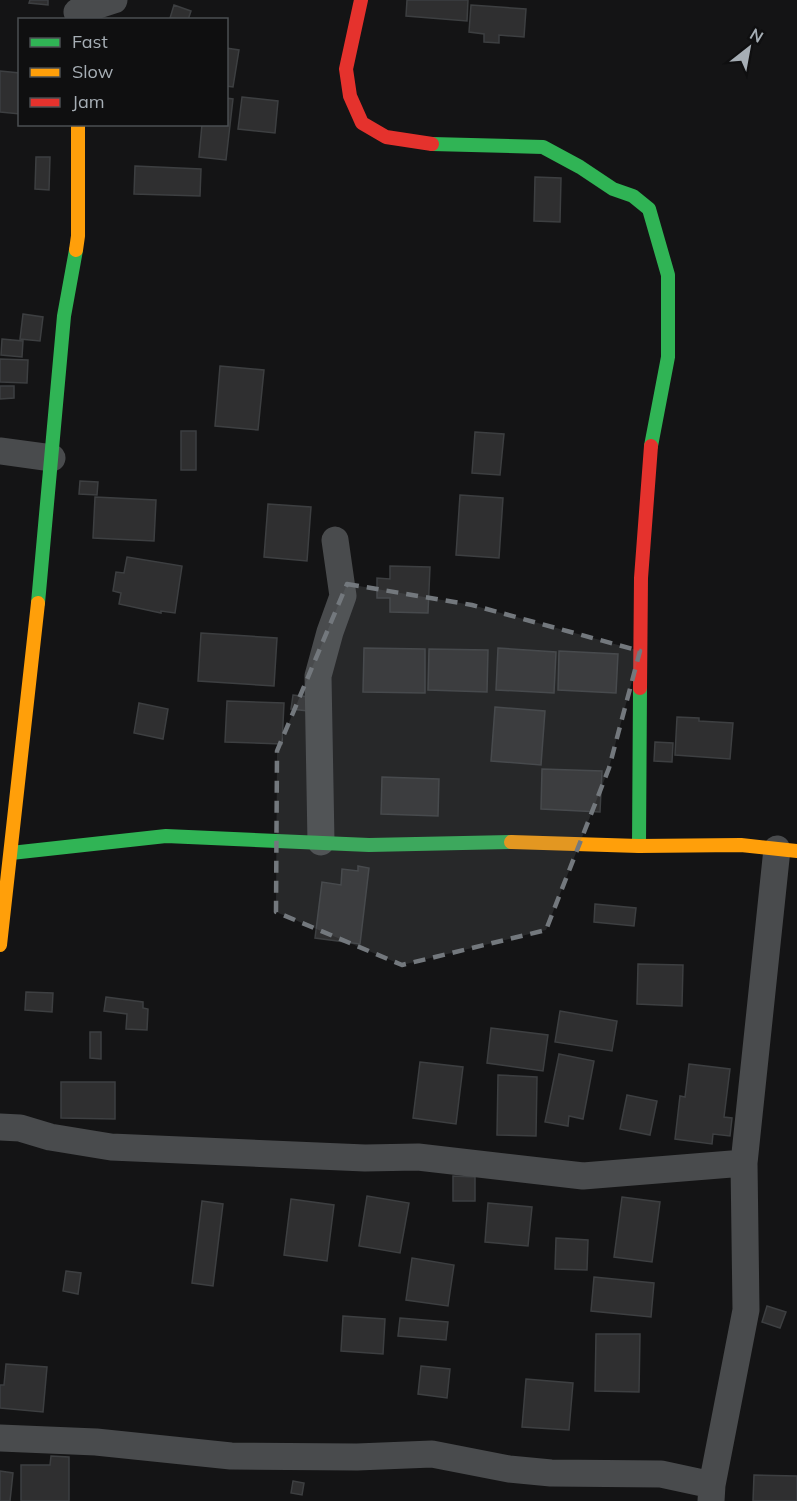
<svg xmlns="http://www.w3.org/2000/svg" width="797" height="1501" font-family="Mulish,sans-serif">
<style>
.building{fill:#2f2f30;stroke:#3d3f41;stroke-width:1.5}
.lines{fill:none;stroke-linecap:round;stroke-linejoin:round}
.street{stroke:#494b4d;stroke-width:27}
.fast{stroke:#30b455;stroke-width:14}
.slow{stroke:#ff9f0a;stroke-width:14}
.jam{stroke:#e5322d;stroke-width:14}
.marked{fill:#73787d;fill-opacity:0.2;stroke:#73787d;stroke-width:4.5;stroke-dasharray:12 8;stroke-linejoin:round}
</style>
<rect width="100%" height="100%" fill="#141415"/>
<path class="building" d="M30 0H48V5L29 3Z
M407 0H468L467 21 406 16Z
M174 5 191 11 188 20 170 18Z
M471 5 526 9 524 37 499 35V43L484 42V34L469 32Z
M226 48 239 50 233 87 226 86Z
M0 71 20 73V114L0 112Z
M242 97 278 101 275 133 238 129Z
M226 98 233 99 226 160 199 157 202 124H226Z
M36 157H50L49 190 35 189Z
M135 166 201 169 200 196 134 194Z
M535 177 561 178 560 222 534 221Z
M23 314 43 317 40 341 20 339Z
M2 339 23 341 22 357 1 355Z
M0 359 28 360 27 383 0 382Z
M220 366 264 370 258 430 215 426Z
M0 386H14V398L0 399Z
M181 431H196V470H181Z
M475 432 504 434 500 475 472 473Z
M80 481 98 482 97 495 79 494Z
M460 495 503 498 499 558 456 555Z
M95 497 156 500 154 541 93 538Z
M268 504 311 507 307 561 264 557Z
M127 557 182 566 175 613 161 611V613L119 604 121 593 113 591 116 572 124 573Z
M390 566 430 567 428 613 390 612V598H377V578L390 579Z
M201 633 277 638 274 686 198 681Z
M364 648 425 649V693L363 692Z
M498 648 556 652 554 693 496 690Z
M429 649 488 650 487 692 428 690Z
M559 651 618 654 616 693 558 690Z
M293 695 309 697 308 711 291 709Z
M227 701 284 703 282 744 225 742Z
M139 703 168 709 163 739 134 733Z
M495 707 545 711 541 765 491 761Z
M677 717 699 718V721L733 723 730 759 675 755Z
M655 742 673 743 672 762 654 761Z
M542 769 602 771 600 812 541 809Z
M382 777 439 779 438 816 381 814Z
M358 866 369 868 360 944 315 938 322 882 341 885 342 869 358 871Z
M595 904 636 908 634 926 594 922Z
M638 964 683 965 682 1006 637 1004Z
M26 992 53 993 52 1012 25 1010Z
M106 997 143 1002V1008L148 1009 147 1030 126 1029 127 1014 104 1011Z
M560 1011 617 1021 612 1051 555 1042Z
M491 1028 548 1035 543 1071 487 1063Z
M90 1032H101V1059L90 1058Z
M559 1054 594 1061 583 1119 569 1116 568 1126 545 1122Z
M420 1062 463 1067 456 1124 413 1118Z
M689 1064 730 1069 724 1117 732 1118 730 1136 713 1134 712 1144 675 1139 680 1096 685 1097Z
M498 1075 537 1077 536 1136 497 1135Z
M61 1082H115V1119L61 1118Z
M627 1095 657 1101 650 1135 620 1129Z
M453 1176 475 1177V1201H453Z
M367 1196 409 1203 400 1253 359 1246Z
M622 1197 660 1202 652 1262 614 1257Z
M291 1199 334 1205 327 1261 284 1255Z
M202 1201 223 1204 213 1286 192 1283Z
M488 1203 532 1207 528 1246 485 1242Z
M556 1238 588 1240 587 1270 555 1269Z
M412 1258 454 1265 448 1306 406 1300Z
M66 1271 81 1273 78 1294 63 1291Z
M594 1277 654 1283 651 1317 591 1311Z
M767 1306 786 1312 780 1328 762 1322Z
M343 1316 385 1319 383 1354 341 1351Z
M400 1318 448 1322 446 1340 398 1336Z
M596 1334H640L639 1392 595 1391Z
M6 1364 47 1367 43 1412 0 1408V1385H4Z
M421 1366 450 1369 447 1398 418 1394Z
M526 1379 573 1383 569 1430 522 1427Z
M51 1456 69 1457V1501H21V1465H50Z
M0 1471 13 1473 10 1501H0Z
M754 1475 797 1476V1501H753Z
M293 1481 304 1483 302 1495 291 1493Z"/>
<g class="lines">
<path class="street" d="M77 12 114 0
M0 451 52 458
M321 842 318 676 330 632 343 596 335 540
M0 1127 20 1128 50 1137 111 1147 365 1158 418 1157 583 1176 744 1163
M0 1438 96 1442 231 1456 357 1457 432 1454 509 1469 551 1473 661 1474 712 1485
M711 1501 712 1485 746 1310 744 1163 777 849"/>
<path class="fast" d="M432 144 543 147 580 167 613 189 633 196 649 209 668 275V357L651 446
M38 603 64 316 76 250
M639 846 640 688
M11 853 166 836 369 845 511 842"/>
<path class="slow" d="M76 250 78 236V124
M511 842 639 846 741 845 797 851
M0 945 38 603"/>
<path class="jam" d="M361 0 346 69 350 96 362 123 386 137 432 144
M640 688 641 578 651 446"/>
</g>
<path class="marked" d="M347 584 472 605 640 651 609 768 546 930 402 965 276 912 277 751Z"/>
<rect x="18" y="18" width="210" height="108" fill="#0f0f10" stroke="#4b4f52" stroke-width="1.5"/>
<rect x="30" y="38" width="30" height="9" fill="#30b455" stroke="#4b4f52" stroke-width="1.5"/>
<text x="72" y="48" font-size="18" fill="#a6aeb5">Fast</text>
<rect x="30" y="68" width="30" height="9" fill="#ff9f0a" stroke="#4b4f52" stroke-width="1.5"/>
<text x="72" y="78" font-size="18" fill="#a6aeb5">Slow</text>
<rect x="30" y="98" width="30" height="9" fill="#e5322d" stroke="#4b4f52" stroke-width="1.5"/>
<text x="72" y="108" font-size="18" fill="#a6aeb5">Jam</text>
<g transform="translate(749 48) rotate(31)" stroke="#0f0f10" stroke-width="4.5" paint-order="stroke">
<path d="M0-4.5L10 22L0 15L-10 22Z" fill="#a6aeb5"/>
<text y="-9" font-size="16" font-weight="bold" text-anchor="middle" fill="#a6aeb5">N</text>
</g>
</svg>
